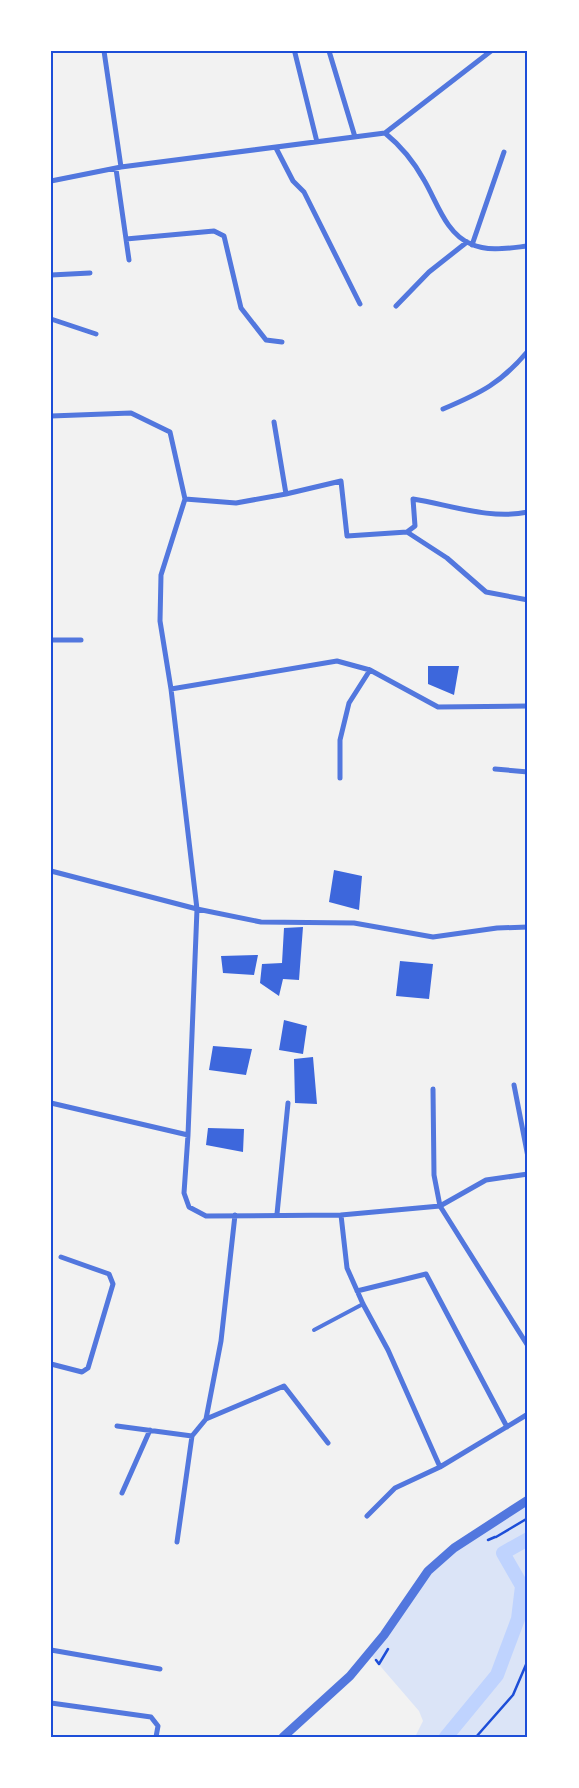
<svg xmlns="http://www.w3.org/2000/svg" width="579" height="1788" font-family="'Zilla Slab',serif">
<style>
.green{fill:#dbe4f7}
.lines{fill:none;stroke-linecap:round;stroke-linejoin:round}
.canal{stroke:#bfd3fe;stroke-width:14}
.building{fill:#3d67dc}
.path{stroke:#1d4ed8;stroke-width:2.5}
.service{stroke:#5277de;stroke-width:4}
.minor{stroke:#5277de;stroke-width:5}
.tertiary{stroke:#5277de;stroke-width:9}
.neatline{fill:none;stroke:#1d4ed8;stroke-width:2}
</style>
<rect width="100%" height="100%" fill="#f2f2f2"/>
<path class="green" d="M528 1500V1737H415L423 1721 419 1711 369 1653 428 1571Z"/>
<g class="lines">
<path class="canal" d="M446 1737 497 1675 518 1619 522 1586 503 1553 528 1539"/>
</g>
<path class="building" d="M428 666H459L454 695 428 684Z
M334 870 362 876 359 910 329 902Z
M303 927 299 980 283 979 279 996 260 983 262 964 282 963 284 928Z
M258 955 254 975 223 973 221 956Z
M400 961 433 964 429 999 396 996Z
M284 1020 307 1026 303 1054 279 1050Z
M213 1046 252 1049 246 1075 209 1070Z
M313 1057 317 1104 295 1103 294 1059Z
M208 1128 244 1129 243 1152 206 1145Z"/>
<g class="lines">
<path class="path" d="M496 1537 528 1518
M488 1540 495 1537
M376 1660 379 1664 388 1649
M476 1737 513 1695 528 1660"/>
<path class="service" d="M314 1330 363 1304"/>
<path class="minor" d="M104 51 121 167
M329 51 355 137
M295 53 317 142
M385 133 491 51
M276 148 293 181 304 192 360 304
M116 169 129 260
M51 181 121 167 385 133C401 146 414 162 424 180 437 202 446 234 471 244 488 252 509 248 528 246
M126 239 214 231 224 236 241 308 266 340 282 342
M472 245 504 152
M51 275 90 273
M396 306 429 272 467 242
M51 319 96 334
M443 409C481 393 501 383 528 351
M51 416 131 413 170 432 185 499 161 575 160 621 171 689 197 909 188 1135
M274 422 286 494
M185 499 236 503 286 494 341 481 347 536 407 532 447 558 486 592 528 600
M407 532 415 526 413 499C450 505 491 520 528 512
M51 640H81
M171 689 337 661 370 670 438 707 528 706
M495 769 528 772
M340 778V740L349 703 370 670
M51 871 197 909 261 922 354 923 433 937 497 928 528 927
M514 1085 528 1157
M433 1089 434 1175 440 1206 528 1346
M51 1103 188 1135 184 1193 189 1207 206 1216 341 1215 440 1206 486 1180 528 1174
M277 1214 288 1103
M341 1215 347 1268 363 1304 388 1350 440 1467
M357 1291 426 1274 507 1427
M51 1364 82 1372 88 1368 113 1284 109 1274 61 1257
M206 1419 284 1386 328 1443
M117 1426 192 1436
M122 1493 150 1430
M367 1516 395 1488 440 1467 528 1414
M177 1542 192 1436 206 1419 221 1341 235 1215
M51 1650 160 1669
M51 1703 151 1717 158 1726 156 1737"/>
<path class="tertiary" d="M283 1737 350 1676 384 1635 428 1571 454 1548 528 1500"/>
</g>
<rect width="579" height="1788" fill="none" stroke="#ffffff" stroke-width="105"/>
<rect x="52" y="52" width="474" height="1684" class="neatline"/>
</svg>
